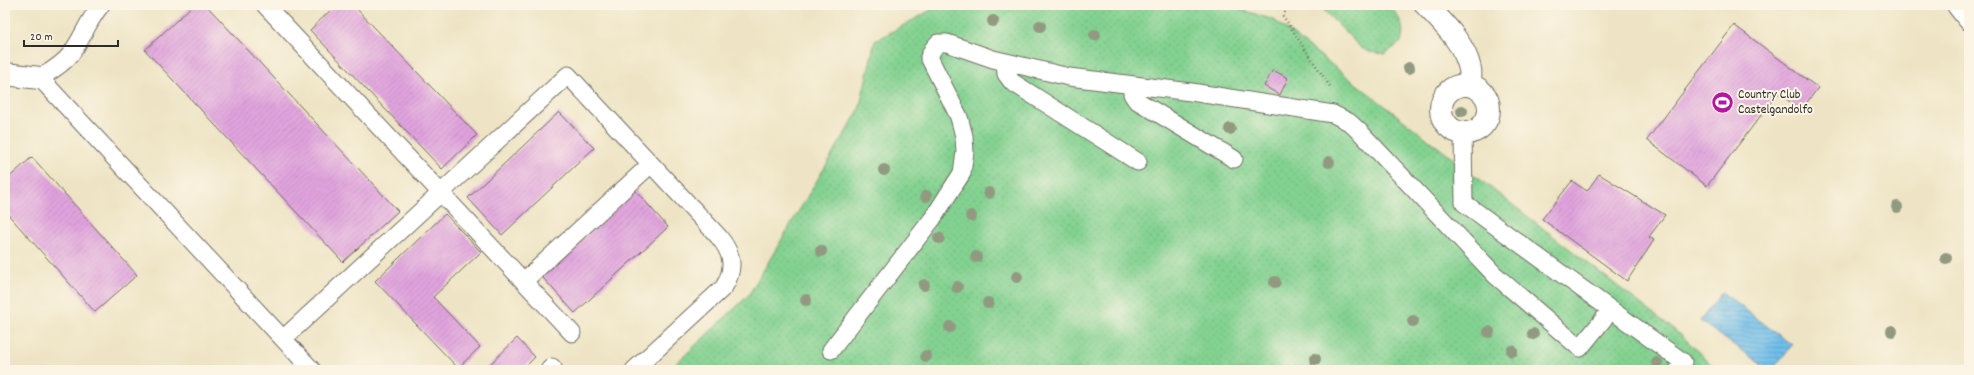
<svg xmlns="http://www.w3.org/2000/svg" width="1974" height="375" font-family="Dekko,sans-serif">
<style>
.grass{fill:url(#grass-dots);stroke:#577e5e}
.water{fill:url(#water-rules);stroke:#4e758b}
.building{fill:url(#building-hatch)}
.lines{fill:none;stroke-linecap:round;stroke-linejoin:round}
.lane-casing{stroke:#6f6c61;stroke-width:19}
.street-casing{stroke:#6f6c61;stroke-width:24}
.path{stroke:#6f6c61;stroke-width:2.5;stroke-dasharray:1 3;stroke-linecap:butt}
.lane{stroke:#fff;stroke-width:17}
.street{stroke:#fff;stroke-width:22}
.tree{fill:#919a81}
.labels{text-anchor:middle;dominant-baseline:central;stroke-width:4;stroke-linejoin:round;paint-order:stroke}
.poi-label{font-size:13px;fill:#2b2b2b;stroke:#fcf5e5;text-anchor:start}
</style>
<defs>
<pattern id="grass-dots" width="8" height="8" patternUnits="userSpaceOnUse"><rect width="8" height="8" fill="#83d291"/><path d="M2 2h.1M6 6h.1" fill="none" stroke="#71b47d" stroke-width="1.8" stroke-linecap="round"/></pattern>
<pattern id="water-rules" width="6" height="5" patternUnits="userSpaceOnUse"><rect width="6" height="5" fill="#70bfeb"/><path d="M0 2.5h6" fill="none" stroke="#5c9bbf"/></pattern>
<pattern id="building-hatch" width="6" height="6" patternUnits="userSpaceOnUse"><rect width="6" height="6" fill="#e0a3dd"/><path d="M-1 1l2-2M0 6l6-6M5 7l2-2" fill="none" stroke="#c08cbe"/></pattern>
</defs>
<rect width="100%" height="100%" fill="#fcf5e5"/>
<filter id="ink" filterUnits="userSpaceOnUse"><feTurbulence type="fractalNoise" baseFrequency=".025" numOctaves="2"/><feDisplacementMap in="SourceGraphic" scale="8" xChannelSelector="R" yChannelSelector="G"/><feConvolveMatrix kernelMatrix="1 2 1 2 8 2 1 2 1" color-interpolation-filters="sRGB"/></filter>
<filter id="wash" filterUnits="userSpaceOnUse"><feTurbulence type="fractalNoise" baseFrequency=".012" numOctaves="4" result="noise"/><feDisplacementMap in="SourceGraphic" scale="16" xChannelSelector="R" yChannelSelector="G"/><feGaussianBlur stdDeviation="0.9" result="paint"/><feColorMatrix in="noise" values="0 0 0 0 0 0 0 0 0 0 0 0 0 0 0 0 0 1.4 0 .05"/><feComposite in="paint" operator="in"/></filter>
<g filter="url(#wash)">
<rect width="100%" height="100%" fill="#eee4c5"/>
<path class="grass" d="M940 5H1227L1274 20 1682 336 1717 370H669L748 296 859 110 875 41Z
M1319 5H1389C1399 17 1406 26 1401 42L1385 54 1369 52 1360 47Z"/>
<path class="water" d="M1722 292 1792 345 1772 370H1769L1700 321Z"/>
<g id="blocks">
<path class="building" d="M193 5H206L398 211 343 262 145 50Z
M336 5H353L477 135 442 169 310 30Z
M1734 25 1818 88 1801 110 1778 93 1707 186 1647 140Z
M1273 70 1288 78 1280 95 1264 86Z
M559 112 594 148 502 235 468 198Z
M32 157 137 275 95 312 5 211V181Z
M1599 174 1665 215 1649 237 1654 240 1627 281 1542 219 1572 181 1587 191Z
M635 190 668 227 575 313 542 277Z
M445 214 481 252 433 297 480 347 458 368 375 281Z
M517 338 535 357 522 370H484Z"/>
</g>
</g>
<g filter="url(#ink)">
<use href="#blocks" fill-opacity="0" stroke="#6f6c61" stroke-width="1"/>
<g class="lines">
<defs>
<path id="lane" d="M101 5C88 20 82 40 70 55 62 65 51 71 40 78L312 370
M265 5 572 333
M1005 62 1006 74 1012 82 1138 162
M1132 86V94L1136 100 1234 159
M1463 133 1464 203 1683 362 1678 370
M524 281 651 164
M283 339 568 75 719 237C733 254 735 268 724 287L634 370
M831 350 933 218 962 173 965 152 964 136 959 117 929 57 933 49 938 43H947L993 59 1069 77 1191 92 1333 114 1349 122 1361 133 1495 275 1580 348 1611 310
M549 370 552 367 554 370"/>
<path id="street" d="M1426 5C1443 23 1465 44 1470 69 1471 73 1470 80 1470 84
M1958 5 1969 19
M5 74 40 78
M1441 109a24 24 0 1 1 48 0a24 24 0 1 1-48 0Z"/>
</defs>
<use href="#lane" class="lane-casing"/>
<use href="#street" class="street-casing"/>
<path class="path" d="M1289 5 1283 16 1331 88"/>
<use href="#lane" class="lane"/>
<use href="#street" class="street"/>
</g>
<g class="tree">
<circle cx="993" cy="21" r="6"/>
<circle cx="1040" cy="26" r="6"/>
<circle cx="1095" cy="35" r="6"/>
<circle cx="1409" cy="68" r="6"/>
<circle cx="1462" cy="111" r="6"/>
<circle cx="1230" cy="129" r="6"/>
<circle cx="1329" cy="162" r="6"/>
<circle cx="884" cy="170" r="6"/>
<circle cx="989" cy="193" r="6"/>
<circle cx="926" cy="196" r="6"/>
<circle cx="1897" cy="207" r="6"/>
<circle cx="971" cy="216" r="6"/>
<circle cx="939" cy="238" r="6"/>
<circle cx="821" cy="251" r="6"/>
<circle cx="976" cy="257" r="6"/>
<circle cx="1946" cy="258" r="6"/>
<circle cx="1017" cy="277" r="6"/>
<circle cx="1275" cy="282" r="6"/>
<circle cx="924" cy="285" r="6"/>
<circle cx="957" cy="287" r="6"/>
<circle cx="806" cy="300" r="6"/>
<circle cx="988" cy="303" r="6"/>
<circle cx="1413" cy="321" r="6"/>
<circle cx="950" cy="327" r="6"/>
<circle cx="1892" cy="331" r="6"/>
<circle cx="1489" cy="332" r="6"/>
<circle cx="1533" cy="334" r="6"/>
<circle cx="1512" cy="351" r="6"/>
<circle cx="926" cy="356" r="6"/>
<circle cx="1315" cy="359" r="6"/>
<circle cx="1657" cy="363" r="6"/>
</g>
</g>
<defs>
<symbol id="stadium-disc" viewBox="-11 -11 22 22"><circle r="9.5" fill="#b5179e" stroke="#fcf5e5"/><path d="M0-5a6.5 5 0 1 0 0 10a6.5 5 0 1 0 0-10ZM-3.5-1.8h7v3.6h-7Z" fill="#fff"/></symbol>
</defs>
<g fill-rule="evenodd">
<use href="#stadium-disc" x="1710" y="90" width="25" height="25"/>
</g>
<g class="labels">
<g class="poi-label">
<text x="1738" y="95">Country Club<tspan x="1738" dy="15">Castelgandolfo</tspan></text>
</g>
</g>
<rect width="1974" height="375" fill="none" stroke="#fcf5e5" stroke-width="20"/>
<path d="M24 40v6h94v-6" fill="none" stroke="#2b2b2b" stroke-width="2"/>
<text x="30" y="40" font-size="12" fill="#2b2b2b" stroke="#fcf5e5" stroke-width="3" paint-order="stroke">20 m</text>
</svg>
